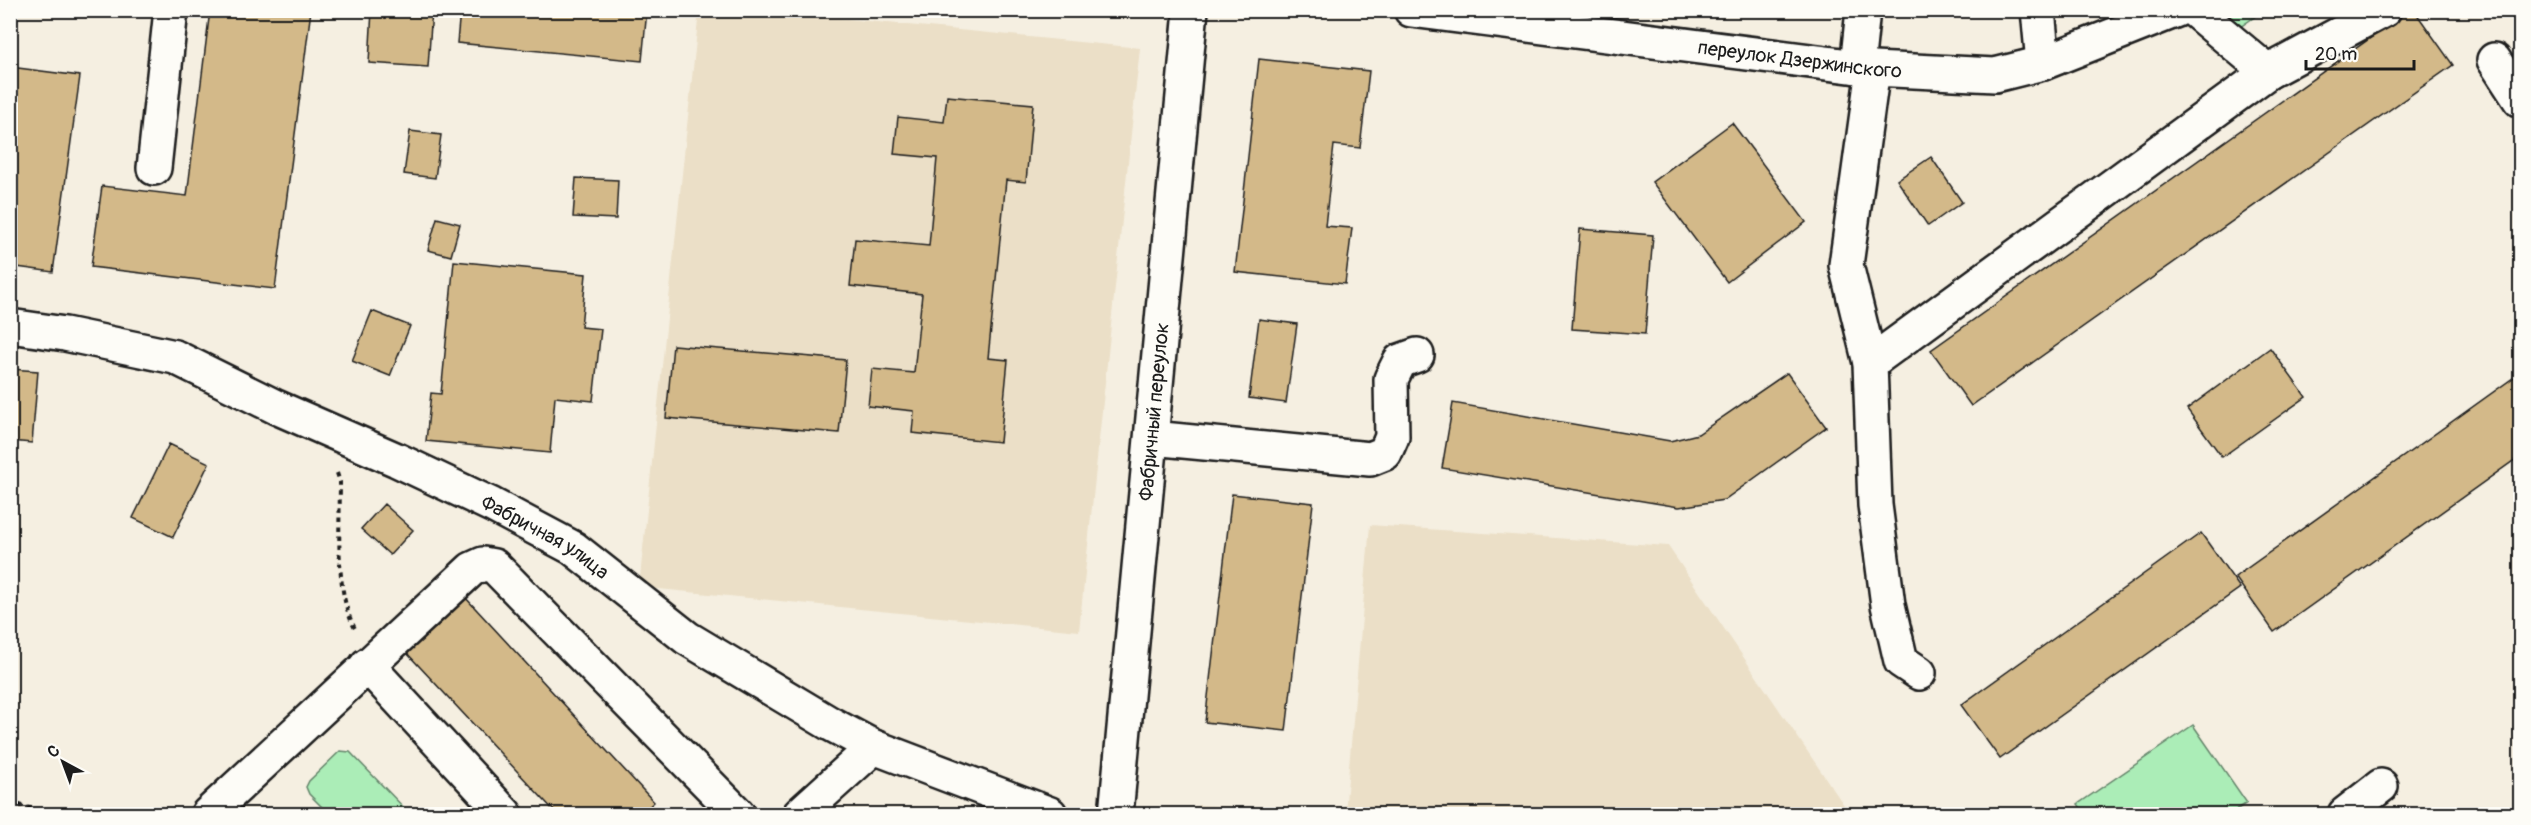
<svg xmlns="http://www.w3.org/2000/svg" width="2531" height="825" font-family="Pangolin,sans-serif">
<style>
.built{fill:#ebdfc7}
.green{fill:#abedb7;stroke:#64846a;stroke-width:1.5}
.building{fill:#d3b989;stroke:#1c1c1c;stroke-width:1.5}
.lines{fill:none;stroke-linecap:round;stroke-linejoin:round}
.minor-casing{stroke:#1c1c1c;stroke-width:38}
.path{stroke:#1c1c1c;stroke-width:4;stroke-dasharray:4.5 4.5;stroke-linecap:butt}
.minor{stroke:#fdfcf7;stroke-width:33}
.labels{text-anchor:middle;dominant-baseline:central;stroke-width:4.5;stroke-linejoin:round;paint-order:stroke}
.street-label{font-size:20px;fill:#1c1c1c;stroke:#fdfcf7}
</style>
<rect width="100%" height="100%" fill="#f5efe1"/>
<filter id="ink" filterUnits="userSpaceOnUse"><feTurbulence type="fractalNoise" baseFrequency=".0167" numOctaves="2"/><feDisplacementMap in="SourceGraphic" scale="12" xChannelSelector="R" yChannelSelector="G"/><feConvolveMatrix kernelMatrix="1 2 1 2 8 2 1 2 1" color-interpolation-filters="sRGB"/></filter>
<g filter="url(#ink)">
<path class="built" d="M699 11H766L1140 48 1079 631 639 587Z
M1370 525 1668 546 1850 814H1197L1198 805 1345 813Z"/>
<path class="green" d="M2212 11H2263L2230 34Z
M2193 725 2247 803 2230 814H2085L2078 804Z
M340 751 350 752 410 814H329L309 794 306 787 309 781Z"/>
<path class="building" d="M210 10H311L275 289 91 267 102 186 187 196Z
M372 10H432L428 67 369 63Z
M460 10H647L642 61 457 43Z
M2410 10H2414L2453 65 1971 406 1931 350Z
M1259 59 1369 71 1360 148 1334 145 1325 226 1352 228 1345 284 1235 272Z
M10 67 80 76 53 272 10 266Z
M947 96 1033 104 1026 182 1006 180 988 358 1008 360 1000 442 912 433 914 411 868 406 872 369 914 373 922 294 850 286 855 239 929 246 937 158 894 154 898 117 944 122Z
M1732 123 1806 222 1727 282 1652 182Z
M410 131 441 135 435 178 404 174Z
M1931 157 1962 202 1928 226 1897 180Z
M576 178 618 180 616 219 573 217Z
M437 218 460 224 451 256 428 250Z
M1580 229 1653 235 1645 334 1572 329Z
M454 261 586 274 581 327 601 329 593 401 555 397 550 453 426 441 431 393 441 394Z
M372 311 410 326 390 376 352 361Z
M1259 319 1297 324 1286 403 1249 398Z
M673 345 846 360 839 433 666 418Z
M2270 348 2306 397 2222 457 2187 409Z
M10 369 38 371 32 443 10 441Z
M1787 373 1826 427 1724 500 1679 507 1442 468 1453 403 1670 441 1698 434Z
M2520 373V456L2274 632 2235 577Z
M169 444 209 463 173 537 133 518Z
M1232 494 1313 503 1286 731 1205 722Z
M384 504 413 530 390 555 361 529Z
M2201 533 2240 588 2000 759 1961 705Z
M464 596 654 802 641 814H557L405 651Z"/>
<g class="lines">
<defs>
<g id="minor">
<path id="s1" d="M1411 10 1873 69 1995 75 2043 63 2177 10"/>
<path d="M2038 10 2043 63"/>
<path d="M2194 10 2268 72 2384 10"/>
<path d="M2494 60 2520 100"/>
<path d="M1857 67 1863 10"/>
<path d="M1873 69 1846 265 1870 363 1875 505 1888 605 1901 661 1919 673"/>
<path d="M154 168 171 10"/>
<path id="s2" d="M10 326 65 334 175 357 276 407 397 460 492 505 573 548 687 638 829 723 874 747 1050 814"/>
<path d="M1870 363 2268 72"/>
<path d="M1152 438 1370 459 1385 453 1392 437 1391 379 1400 361 1417 355"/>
<path d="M367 665 505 814"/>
<path d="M208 814 472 569 483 564 494 566 738 814"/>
<path d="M800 814 874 747"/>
<path id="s3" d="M1116 814 1191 10"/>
<path d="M2345 814 2381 786"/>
</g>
</defs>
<use href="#minor" class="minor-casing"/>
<path class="path" d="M337 473 340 482C340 524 334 594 356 630
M10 802 49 814"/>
<use href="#minor" class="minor"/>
</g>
</g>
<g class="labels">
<g class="street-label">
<text stroke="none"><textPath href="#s1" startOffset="392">переулок Дзержинского</textPath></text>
<text stroke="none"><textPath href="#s3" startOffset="404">Фабричный переулок</textPath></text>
<text stroke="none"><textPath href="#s2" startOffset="580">Фабричная улица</textPath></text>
</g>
</g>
<rect width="2531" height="825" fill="none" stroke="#fdfcf7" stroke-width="36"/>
<rect x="18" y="18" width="2495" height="789" fill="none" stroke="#1c1c1c" stroke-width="2" filter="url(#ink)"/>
<g transform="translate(63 762) rotate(319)" stroke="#fdfcf7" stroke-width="4.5" paint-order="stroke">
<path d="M0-4.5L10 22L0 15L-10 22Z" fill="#1c1c1c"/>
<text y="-9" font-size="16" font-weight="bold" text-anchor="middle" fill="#1c1c1c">С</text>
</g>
<path d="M2306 60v9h108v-9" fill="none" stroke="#1c1c1c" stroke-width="3"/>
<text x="2315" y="60" font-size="18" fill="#1c1c1c" stroke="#fdfcf7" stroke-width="4.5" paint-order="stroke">20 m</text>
</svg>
